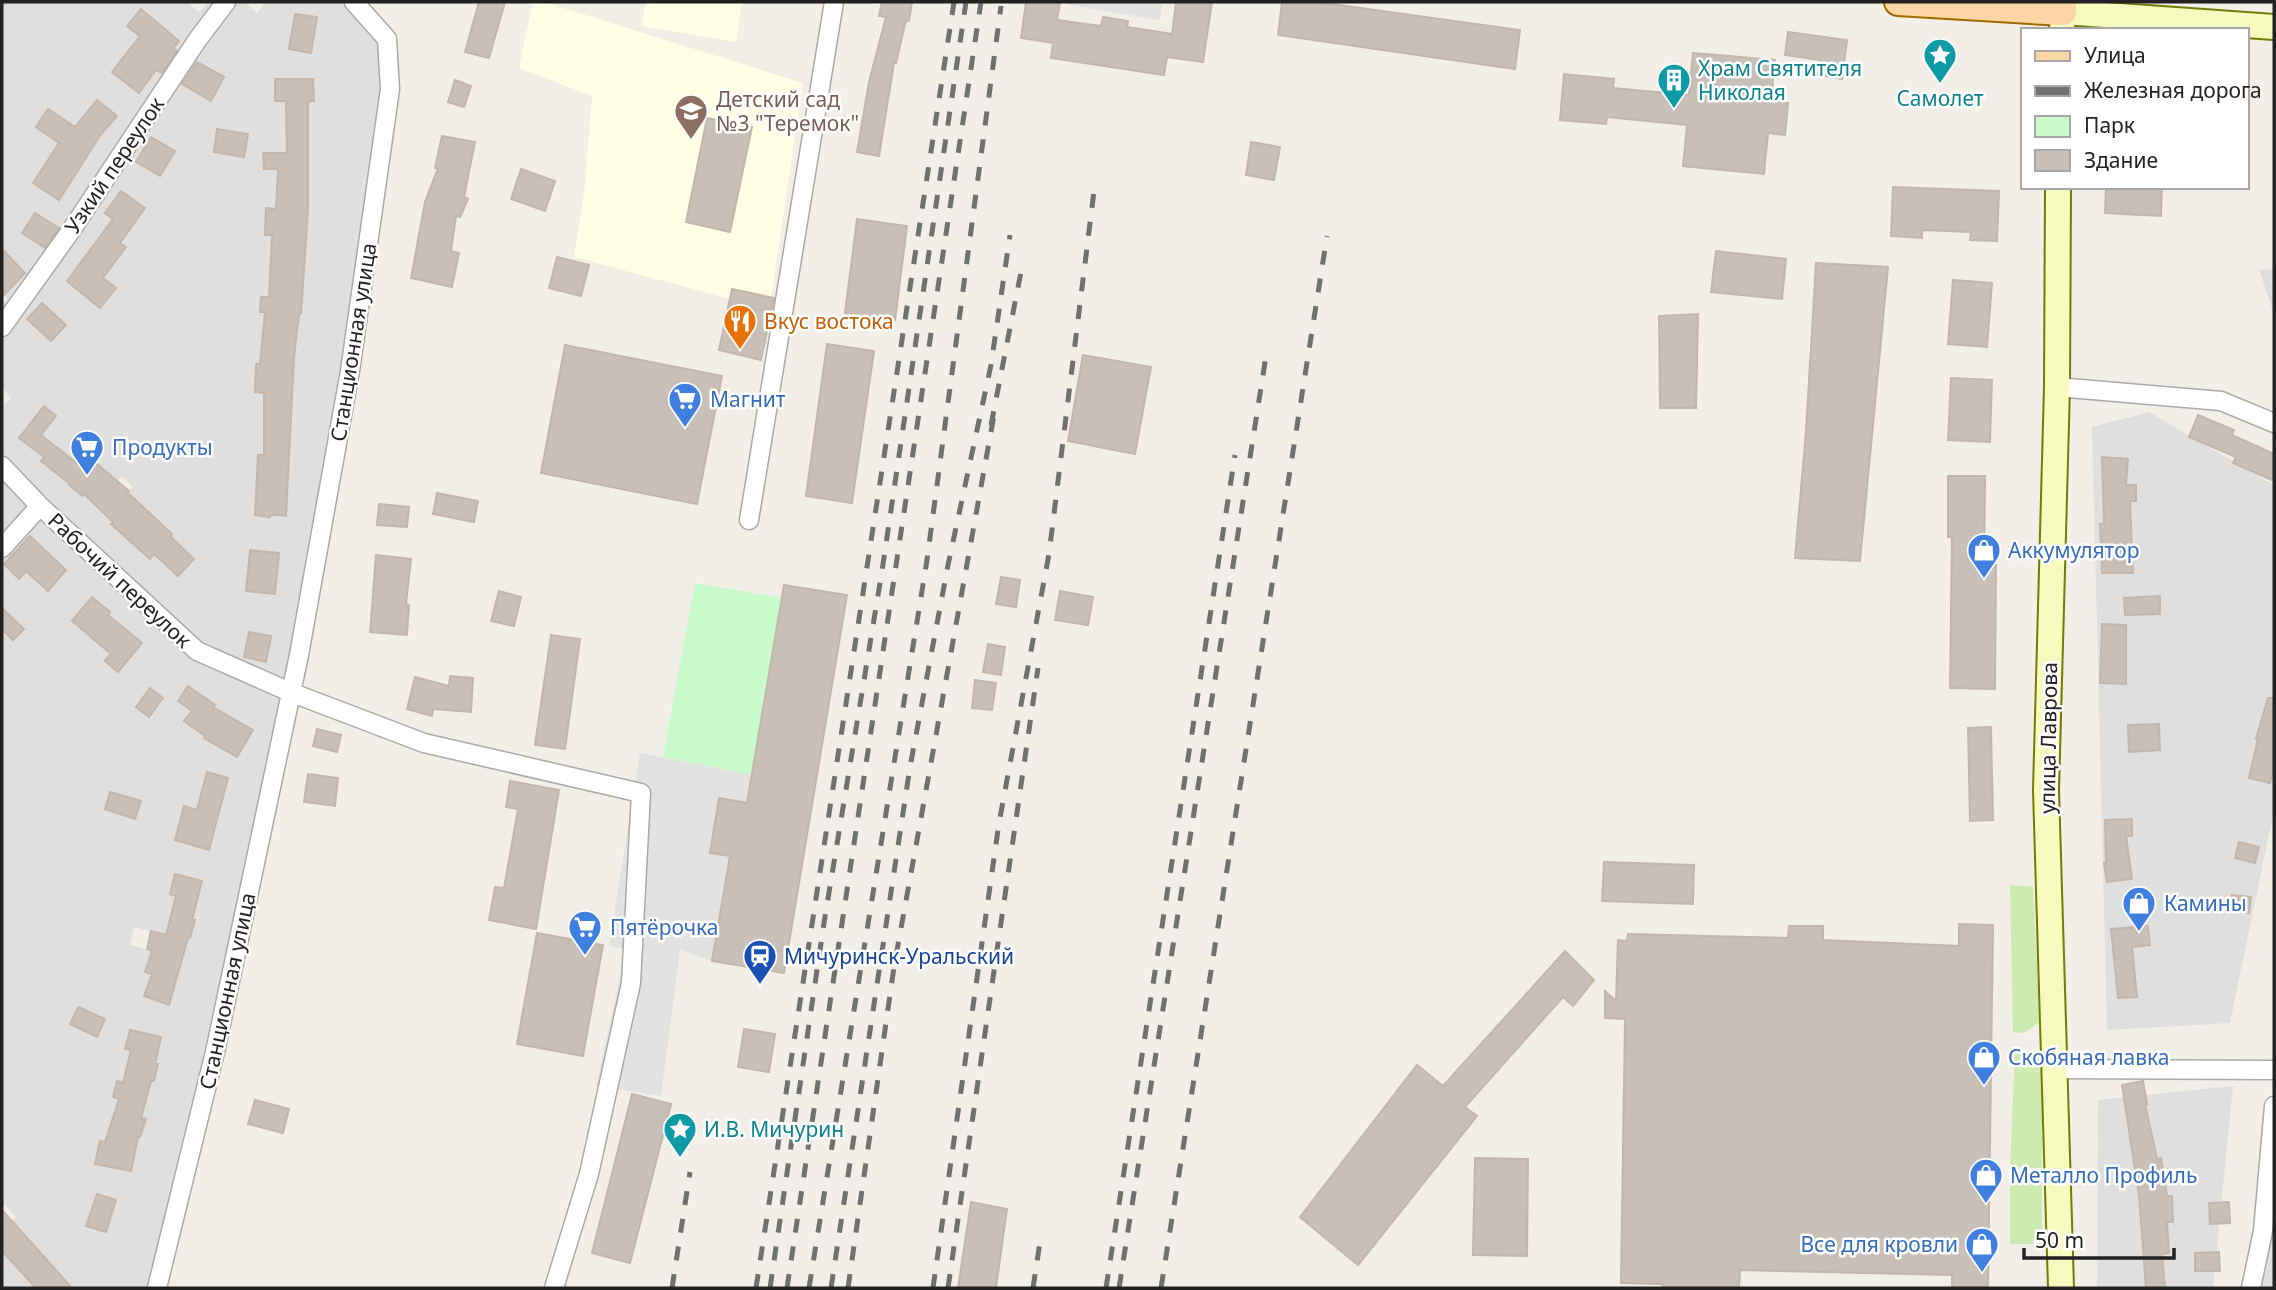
<svg xmlns="http://www.w3.org/2000/svg" width="2276" height="1290" font-family="'Noto Sans',sans-serif">
<style>
.residential{fill:#e0dfdf;fill-rule:evenodd}
.education{fill:#ffffe5}
.grass{fill:#cdebb0}
.park{fill:#c8facc}
.parking{fill:#e2e2e2}
.building{fill:#c7bfb8;stroke:#c4b6ab;stroke-width:2}
.lines{fill:none;stroke-linecap:round;stroke-linejoin:round}
.street-casing{stroke:#a9a9a9;stroke-width:21}
.secondary-casing{stroke:#707d05;stroke-width:28}
.primary-casing{stroke:#a06b00;stroke-width:30}
.street{stroke:#fff;stroke-width:18}
.secondary{stroke:#f7fabf;stroke-width:24}
.primary{stroke:#fcd6a4;stroke-width:26}
.rail{stroke:#707070;stroke-width:5;stroke-dasharray:14 14;stroke-linecap:butt}
.labels{text-anchor:middle;dominant-baseline:central;stroke-width:5;stroke-linejoin:round;paint-order:stroke}
.culture-label{font-size:21px;fill:#0d838f;stroke:#fff;text-anchor:start}
.education-label{font-size:21px;fill:#785e54;stroke:#fff;text-anchor:start}
.street-label{font-size:21px;fill:#222;stroke:#fff}
.food-label{font-size:21px;fill:#c56008;stroke:#fff;text-anchor:start}
.shop-label{font-size:21px;fill:#366cbe;stroke:#fff;text-anchor:start}
.transit-label{font-size:21px;fill:#164399;stroke:#fff;text-anchor:start}
</style>
<rect width="100%" height="100%" fill="#f2efe9"/>
<path class="residential" d="M2 2H187L199 12 209 2H244L257 13 266 2H354L387 39 350 371 157 1288H71L60 1274 43 1288H2V1230L16 1217 5 1205 2 1208V629L13 640 4 610 2 612V407L11 398 2 387V304L8 299 2 292V276L12 286 25 273 7 255 2 260ZM295 14 316 17 311 53 289 49ZM128 26 179 41 165 57ZM124 57 151 78 140 93H139ZM194 61 224 77 210 100 181 84ZM275 79H313V100L275 101ZM97 100 116 115 87 113ZM48 109 97 140 85 159 37 128ZM286 119H308L309 168 264 169V153H287ZM53 152 79 169 33 183V182ZM278 176 308 178 307 199ZM121 191 145 208 129 230 106 213ZM267 208 308 210 306 236 266 234ZM35 213 59 228 45 248 22 233ZM104 231 126 247 114 264 92 247ZM82 261 116 288 100 308 67 281ZM261 297 301 299V313L260 312ZM256 364 293 365 292 393 255 392ZM43 406 56 416 32 447 19 438ZM265 414H291V436L265 437ZM54 445 73 460 61 476 41 461ZM289 456 288 477 258 476ZM91 459 104 470 81 496 69 485ZM122 476 133 487 105 515 95 504ZM257 495 287 498 286 518 255 515ZM133 498 149 512 126 538 111 524ZM157 520 172 533 150 559 135 545ZM29 536 45 550 19 578 4 564ZM250 551 279 553 275 594 247 591ZM52 558 66 570 48 591ZM92 597 110 612 90 636 72 621ZM129 632 142 643 118 672 105 661ZM249 632 271 636 266 662 244 657ZM188 687 214 705 197 730 184 721 192 711 178 701ZM150 688 163 698 150 717 137 707ZM220 711 253 731 237 757 204 738ZM111 792 140 802 135 818 106 809ZM185 806 219 817 209 850 175 840ZM175 874 202 881 196 901 170 894ZM172 914 195 920 190 938 167 932ZM134 927 159 933 155 951 130 945ZM150 980 174 988 169 1005 144 996ZM78 1007 104 1019 96 1036 70 1024ZM130 1030 161 1037 157 1056 126 1049ZM129 1057 158 1064 153 1081 125 1074ZM117 1082 148 1090 145 1105 113 1097ZM115 1110 145 1119 140 1137 110 1128ZM100 1141 136 1149 131 1171 96 1164ZM97 1194 116 1200 106 1232 86 1226ZM26 1238 22 1273 6 1256Z
M2259 269 2274 270V314Z
M2149 412 2274 485V810L2230 1023 2107 1030 2092 427Z
M2233 1086 2213 1288H2097L2098 1100Z
M2274 1190V1288H2262Z"/>
<path class="education" d="M533 2H544L803 83 771 297 732 289 730 299 574 257 585 186 592 96 519 68Z
M646 2H742L736 42 642 26Z"/>
<path class="grass" d="M2010 885 2033 887 2040 1022 2024 1033 2013 1032Z
M2015 1051H2029L2042 1058V1168L2010 1167Z
M2010 1180H2042V1244H2010Z"/>
<path class="park" d="M695 583 782 598 752 775 663 757Z"/>
<path class="parking" d="M1070 2H1162L1160 20 1069 5Z
M640 753 752 775 747 803 719 799 710 853 730 856 712 961 680 950 661 1096 596 1086 626 949 609 946Z"/>
<path class="building" d="M479 2H505L489 58 465 52Z
M882 2H912L909 21 906 20 896 63H894L879 156 857 152 869 82 886 17 879 16Z
M1026 2H1060L1057 20 1101 26 1103 17 1128 21 1127 27 1172 34 1176 2H1212L1203 62 1167 57 1164 75 1051 58 1053 43 1021 38Z
M1282 2H1317L1520 30 1515 69 1278 35Z
M141 9 179 41 173 48 177 51 162 73 156 70 139 93 112 72 140 36 127 26Z
M295 14 317 17 311 53 289 49Z
M1788 32 1847 40 1842 79 1818 75 1820 60 1785 55Z
M1693 53 1775 60 1771 101 1788 103 1785 135 1768 133 1764 174 1683 166 1687 125 1607 117 1606 124 1560 120 1564 74 1614 79 1613 88 1689 95Z
M197 62 224 77 211 101 182 84Z
M275 79H313L314 101H308V210L301 314H299L294 357 286 516 270 515V517L255 515 258 455H264V393L255 392 256 364H260L265 312H260L261 297H269L272 235H265L266 208 276 209 278 169H264L263 153H287L286 101H275Z
M455 80 471 86 464 107 448 102Z
M97 100 117 116 101 134 59 200 33 183 59 143 36 127 48 109 75 127Z
M707 118 752 127 730 232 686 222Z
M217 129 248 134 244 157 214 152Z
M442 136 475 142 464 197 468 199 460 217 456 216 451 251 459 253 452 287 411 278 425 202 438 168H435Z
M151 137 175 151 160 176 136 162Z
M1251 142 1280 147 1274 180 1246 175Z
M521 169 555 181 545 211 511 199Z
M1893 187 1999 191 1997 241 1970 240 1971 232 1922 230V238L1891 236Z
M2106 187H2162L2161 216 2105 213Z
M121 191 145 208 120 243 126 247 103 278 116 288 100 308 67 281 113 219 105 213Z
M35 213 59 228 45 248 22 233Z
M857 219 907 226 895 320 845 313Z
M2 249 25 273 2 297Z
M1716 251 1786 259 1782 299 1711 292Z
M557 257 589 265 581 296 549 288Z
M1816 263 1888 267 1860 561 1795 558 1806 431Z
M1953 280 1992 283 1987 347 1948 344Z
M732 289 774 298 761 360 719 350Z
M42 303 66 325 51 341 27 319Z
M1698 314 1696 408H1660L1659 316Z
M827 344 874 351 852 503 806 496Z
M565 345 722 376 697 504 541 473Z
M1083 355 1151 367 1135 454 1068 441Z
M1951 378 1992 380 1990 442 1948 440Z
M44 406 56 416 41 435 83 468 91 459 129 491 127 492 172 534 170 536 194 559 178 576 154 554 150 559 111 524 113 522 84 494 82 496 69 485 70 484 41 461 44 457 19 438Z
M2198 415 2234 430 2232 435 2274 454V481L2233 463 2236 457 2189 437Z
M2102 457 2128 459 2126 485H2136V501H2130L2133 573H2102L2100 524H2104Z
M1948 476H1985L1984 565H1996L1995 689 1950 688 1952 537H1948Z
M437 493 478 501 474 522 433 514Z
M379 504 409 507 407 527 377 525Z
M30 536 66 570 48 591 26 571 19 579 4 564Z
M250 550 279 553 275 594 246 591Z
M376 555 411 559 406 604 409 605 407 635 370 632Z
M1001 577 1020 580 1016 607 996 604Z
M784 585 847 595 784 973 712 961 730 856 710 853 719 798 747 803Z
M499 591 521 597 514 626 491 621Z
M1060 591 1093 597 1088 625 1055 620Z
M2160 596V614L2125 615 2124 598Z
M92 597 110 612 108 615 142 643 118 672 105 661 111 654 72 621Z
M2 608 24 629 13 640 2 629Z
M2102 624 2126 625V684L2100 683Z
M249 632 271 636 266 662 244 657Z
M551 635 580 639 565 749 535 745Z
M988 644 1005 647 1001 675 983 672Z
M450 676 473 678 471 712 433 709 432 716 407 709 415 677 449 686Z
M975 680 996 683 992 710 972 708Z
M188 686 215 705 213 707 253 730 237 757 204 738 205 736 184 721 192 711 178 701Z
M150 688 163 698 149 717 136 707Z
M2268 698H2274V766L2270 783 2249 778 2258 739H2256Z
M2159 724 2160 750 2129 752 2128 725Z
M1991 727 1993 820 1970 821 1968 728Z
M317 729 341 735 337 752 313 746Z
M207 772 228 778 209 850 175 840 184 806 197 810Z
M308 774 338 778 335 806 304 802Z
M510 781 559 790 536 929 489 920 495 887 504 888 518 809 506 807Z
M110 792 141 801 135 819 105 809Z
M2132 819V836H2126L2132 879 2107 882 2104 863H2106L2105 820Z
M2239 842 2259 847 2255 863 2235 858Z
M1604 862 1694 865 1693 904 1602 901Z
M175 874 202 881 192 920H195L190 938H188L169 1005 144 996 152 974 145 972 152 951 147 949 151 931 166 935 176 896 170 894Z
M2232 895 2251 897 2249 913 2230 910Z
M1959 924 1993 925 1988 1288H1952V1275L1740 1270 1739 1288H1662V1284L1621 1283 1625 1019 1605 1018V991L1616 1001 1618 940 1627 941 1628 934 1788 938 1789 926H1823V940L1959 946Z
M2148 926 2150 945 2132 947 2137 997 2118 998 2111 929Z
M537 933 603 945 583 1056 517 1044Z
M1565 951 1594 980 1573 1006 1563 997 1465 1107 1477 1116 1358 1265 1300 1217 1417 1065 1443 1086Z
M78 1007 105 1019 97 1037 70 1024Z
M744 1029 775 1034 769 1072 738 1067Z
M130 1030 161 1037 155 1064H158L154 1081H151L141 1118 146 1119 140 1137H138L131 1171 95 1164 100 1141 105 1142 119 1099 113 1097 117 1081 123 1083 131 1050 125 1049Z
M2143 1081 2147 1104H2145L2157 1159 2161 1158 2167 1196H2172L2173 1222H2167L2169 1253 2162 1254 2165 1288H2146L2139 1195 2122 1085Z
M632 1094 671 1104 630 1263 592 1253Z
M255 1100 289 1109 283 1133 248 1124Z
M1475 1158 1528 1159 1527 1256 1473 1255Z
M97 1194 116 1200 106 1232 86 1226Z
M971 1202 1007 1209 996 1288H958Z
M2229 1202 2230 1223 2210 1224 2209 1203Z
M2 1210 72 1288H36L2 1251Z
M2219 1252 2220 1271H2195V1253Z"/>
<g class="lines">
<defs>
<path id="street" d="M2 327 70 232 198 39 226 2
M2057 387 2221 401 2274 423
M2 466 40 506 197 651 290 692 424 743 641 793 631 983 589 1174 554 1288
M749 520 834 2
M2 548 40 506
M2055 1069 2274 1070
M157 1288 215 1052 299 655 350 371 390 89 387 39 354 2
M2251 1288 2263 1231 2274 1106"/>
<path id="secondary" d="M2062 30 2063 12 2274 27
M2058 187 2057 387 2046 790 2061 1288"/>
<path id="primary" d="M1898 2 2063 12V2"/>
</defs>
<use href="#street" class="street-casing"/>
<use href="#secondary" class="secondary-casing"/>
<use href="#primary" class="primary-casing"/>
<use href="#street" class="street"/>
<use href="#secondary" class="secondary"/>
<use href="#primary" class="primary"/>
<path class="rail" d="M991 425 1021 272
M672 1288 690 1172
M756 1288 954 2
M770 1288 824 923 882 571 966 2
M787 1288 981 2
M809 1288 927 560 1001 6
M831 1288 910 767 948 565 991 365 1010 235
M848 1288 894 967 994 415
M933 1288 999 823 1049 554 1095 183
M948 1288 1038 668
M1033 1288 1040 1242
M1106 1288 1235 455
M1119 1288 1266 356
M1161 1288 1327 236"/>
</g>
<defs>
<symbol id="sight-pin" viewBox="-11 -11 22 30"><path d="M0 17L-7.5 6A9.5 9.5 0 1 1 7.5 6Z" fill="#0f9aa8" stroke="#fff"/><path d="M0-6L1.8-2.2L6-1.7L2.9 1.2L3.7 5.4L0 3.3L-3.7 5.4L-2.9 1.2L-6-1.7L-1.8-2.2Z" fill="#fff"/></symbol>
<symbol id="building-pin" viewBox="-11 -11 22 30"><path d="M0 17L-7.5 6A9.5 9.5 0 1 1 7.5 6Z" fill="#0f9aa8" stroke="#fff"/><path d="M-4-6H4V6H1V3H-1V6H-4ZM-2.5-4.3h1.7v1.8h-1.7ZM.8-4.3h1.7v1.8H.8ZM-2.5-1h1.7V.8h-1.7ZM.8-1h1.7V.8H.8Z" fill="#fff"/></symbol>
<symbol id="school-pin" viewBox="-11 -11 22 30"><path d="M0 17L-7.5 6A9.5 9.5 0 1 1 7.5 6Z" fill="#8d6e63" stroke="#fff"/><path d="M0-5L7-2L0 1L-7-2ZM-4 1L0 2.5L4 1V4Q0 6-4 4Z" fill="#fff"/></symbol>
<symbol id="restaurant-pin" viewBox="-11 -11 22 30"><path d="M0 17L-7.5 6A9.5 9.5 0 1 1 7.5 6Z" fill="#e8710a" stroke="#fff"/><path d="M-5-6h1v4h1v-4h1v4h1v-4h1v5L-1.5 .5V6h-2V.5L-5-1ZM5-6V6H3V1.5H1.5Q1.5-4 5-6Z" fill="#fff"/></symbol>
<symbol id="supermarket-pin" viewBox="-11 -11 22 30"><path d="M0 17L-7.5 6A9.5 9.5 0 1 1 7.5 6Z" fill="#3f7fe0" stroke="#fff"/><path d="M-6-5.5h2.5l.6 2H6L4.5 2H-2.5L-4.4-4H-6ZM-1.5 3.2a1.3 1.3 0 1 0 .1 0ZM3 3.2a1.3 1.3 0 1 0 .1 0Z" fill="#fff"/></symbol>
<symbol id="shop-pin" viewBox="-11 -11 22 30"><path d="M0 17L-7.5 6A9.5 9.5 0 1 1 7.5 6Z" fill="#3f7fe0" stroke="#fff"/><path d="M-5-2.5h2.3a2.7 3.5 0 0 1 5.4 0H5L5.5 6h-11ZM-1.5-2.5h3a1.5 2.3 0 0 0-3 0Z" fill="#fff"/></symbol>
<symbol id="station-pin" viewBox="-11 -11 22 30"><path d="M0 17L-7.5 6A9.5 9.5 0 1 1 7.5 6Z" fill="#1a4fb4" stroke="#fff"/><path d="M-3-6H3Q5-6 5-4V2Q5 4 3 4L4.5 6H3L1.5 4h-3L-3 6H-4.5L-3 4Q-5 4-5 2V-4Q-5-6-3-6ZM-3.5-4v3h7v-3ZM-3.5 1v1.5H-2V1ZM2 1v1.5H3.5V1Z" fill="#fff"/></symbol>
</defs>
<g fill-rule="evenodd">
<use href="#sight-pin" x="1921" y="36" width="38" height="52"/>
<use href="#building-pin" x="1655" y="61" width="38" height="52"/>
<use href="#school-pin" x="672" y="92" width="38" height="52"/>
<use href="#restaurant-pin" x="721" y="302" width="38" height="52"/>
<use href="#supermarket-pin" x="666" y="380" width="38" height="52"/>
<use href="#supermarket-pin" x="68" y="428" width="38" height="52"/>
<use href="#shop-pin" x="1965" y="531" width="38" height="52"/>
<use href="#shop-pin" x="2120" y="884" width="38" height="52"/>
<use href="#supermarket-pin" x="566" y="908" width="38" height="52"/>
<use href="#station-pin" x="741" y="937" width="38" height="52"/>
<use href="#shop-pin" x="1965" y="1038" width="38" height="52"/>
<use href="#sight-pin" x="661" y="1110" width="38" height="52"/>
<use href="#shop-pin" x="1967" y="1156" width="38" height="52"/>
<use href="#shop-pin" x="1963" y="1225" width="38" height="52"/>
</g>
<g class="labels">
<g class="culture-label">
<text x="1698" y="68">Храм Святителя<tspan x="1698" dy="24">Николая</tspan></text>
<text x="1940" y="98" text-anchor="middle">Самолет</text>
<text x="704" y="1129">И.В. Мичурин</text>
</g>
<g class="education-label">
<text x="716" y="99">Детский сад<tspan x="716" dy="24">№3 "Теремок"</tspan></text>
</g>
<g class="street-label">
<text transform="translate(114 165) rotate(-56)">Узкий переулок</text>
<text transform="translate(353 342) rotate(-81)">Станционная улица</text>
<text transform="translate(120 580) rotate(43)">Рабочий переулок</text>
<text transform="translate(2048 738) rotate(-89)">улица Лаврова</text>
<text transform="translate(227 991) rotate(-78)">Станционная улица</text>
</g>
<g class="food-label">
<text x="764" y="321">Вкус востока</text>
</g>
<g class="shop-label">
<text x="710" y="399">Магнит</text>
<text x="112" y="447">Продукты</text>
<text x="2008" y="550">Аккумулятор</text>
<text x="2164" y="903">Камины</text>
<text x="610" y="927">Пятёрочка</text>
<text x="2008" y="1057">Скобяная лавка</text>
<text x="2010" y="1175">Металло Профиль</text>
<text x="1958" y="1244" text-anchor="end">Все для кровли</text>
</g>
<g class="transit-label">
<text x="784" y="956">Мичуринск-Уральский</text>
</g>
</g>
<rect width="2276" height="1290" fill="none" stroke="#222222" stroke-width="7"/>
<rect x="2021" y="28" width="228" height="161" fill="#ffffff" stroke="#a7a7a7" stroke-width="2"/>
<rect x="2035" y="51" width="35" height="10" fill="#fcd6a4" stroke="#a7a7a7" stroke-width="2"/>
<text x="2084" y="63" font-size="21" fill="#222222">Улица</text>
<rect x="2035" y="86" width="35" height="10" fill="#707070" stroke="#a7a7a7" stroke-width="2"/>
<text x="2084" y="98" font-size="21" fill="#222222">Железная дорога</text>
<rect x="2035" y="116" width="35" height="21" fill="#c8facc" stroke="#a7a7a7" stroke-width="2"/>
<text x="2084" y="133" font-size="21" fill="#222222">Парк</text>
<rect x="2035" y="150" width="35" height="21" fill="#c7bfb8" stroke="#a7a7a7" stroke-width="2"/>
<text x="2084" y="168" font-size="21" fill="#222222">Здание</text>
<path d="M2024 1248v10h150v-10" fill="none" stroke="#222222" stroke-width="3.5"/>
<text x="2035" y="1248" font-size="21" fill="#222222" stroke="#ffffff" stroke-width="5" paint-order="stroke">50 m</text>
</svg>
